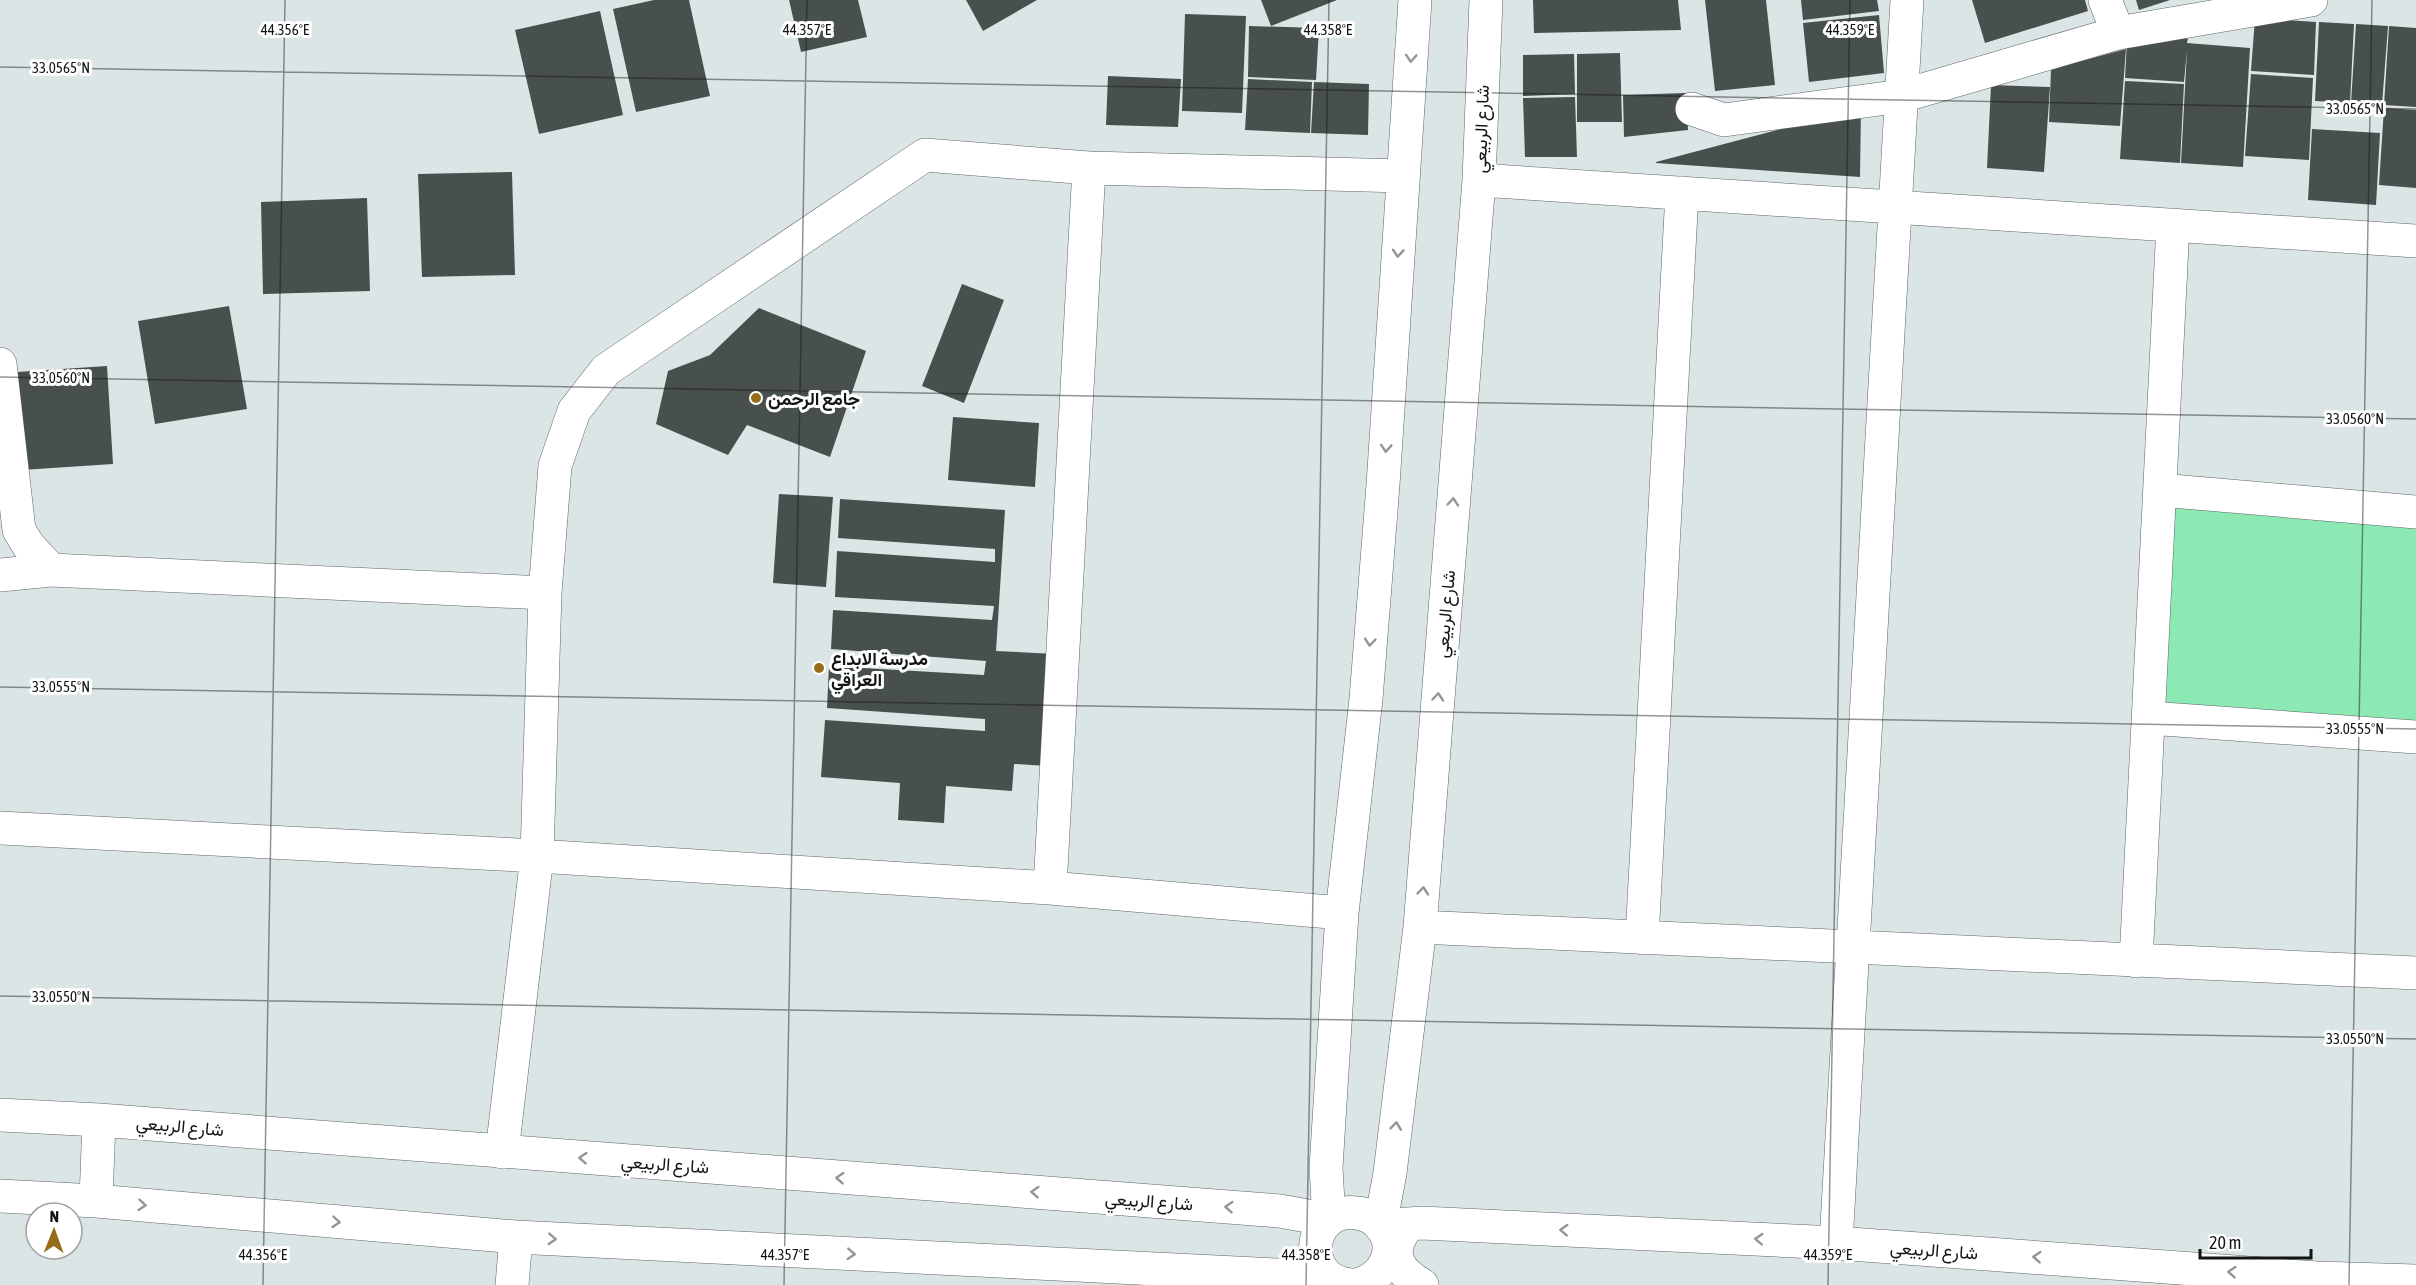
<svg xmlns="http://www.w3.org/2000/svg" width="2416" height="1285" font-family="'Asap Condensed',Vazirmatn,sans-serif">
<style>
.green{fill:#8de9b4}
.building{fill:#48504e}
.lines{fill:none;stroke-linecap:round;stroke-linejoin:round}
.minor-casing{stroke:#5d6566;stroke-width:34}
.minor{stroke:#fff;stroke-width:33}
.oneway{stroke:#949696}
.ticks{fill:none;stroke:#121515;stroke-width:1.5;stroke-opacity:0.45}
.poi-dot{fill:#966c18;stroke:#fff;stroke-width:2}
.labels{text-anchor:middle;dominant-baseline:central;stroke-width:6;stroke-linejoin:round;paint-order:stroke}
.street-label{font-size:18px;fill:#121515;stroke:#fff}
.poi-label{font-size:18px;font-weight:bold;fill:#121515;stroke:#fff;text-anchor:start}
.ticks-label{font-size:15px;text-anchor:middle;fill:#121515;stroke:#fff;stroke-width:6;stroke-linejoin:round;paint-order:stroke}
</style>
<rect width="100%" height="100%" fill="#dce5e6"/>
<path class="green" d="M2160 490 2416 512V737L2149 718Z"/>
<path class="building" d="M654 0H689L710 96 636 112 613 9Z
M789 0H858L867 37 801 52Z
M966 0H1037L983 31Z
M1261 0H1337L1271 26Z
M1533 0H1678L1681 30 1534 33Z
M1705 0H1766L1775 85 1715 91Z
M1801 0H1877L1879 11 1803 20Z
M1972 0H2085L2088 11 1985 43Z
M2136 0H2170L2139 10Z
M600 11 623 115 539 134 515 30Z
M1185 14 1246 16 1242 113 1182 111Z
M1879 15 1884 73 1809 82 1803 23Z
M2255 18 2316 22 2314 75 2251 71Z
M2319 22 2354 24 2350 103 2315 101Z
M2356 24 2388 26 2382 105 2351 103Z
M1249 26 1319 28 1316 80 1248 77Z
M2389 26 2416 28V107L2384 105Z
M2188 37 2187 43 2250 48 2243 167 2181 163 2187 50 2184 82 2125 78 2127 41Z
M2126 49 2120 126 2049 122 2051 69Z
M1620 53 1622 122H1577V54Z
M1574 54 1575 94 1523 96V55Z
M2251 74 2313 78 2309 160 2245 156Z
M1108 76 1181 79 1178 127 1106 125Z
M1248 79 1312 82 1310 133 1245 130Z
M2125 81 2184 84 2180 163 2120 159Z
M1314 82 1369 84 1368 135 1311 133Z
M1991 85 2050 87 2044 172 1987 168Z
M1686 93 1688 130 1624 137 1623 95Z
M1575 97 1577 157H1525L1523 98Z
M1861 108 1860 177 1656 163V162Z
M2384 108 2416 110V188L2379 185Z
M2312 129 2380 133 2376 205 2308 200Z
M512 172 515 275 422 277 418 174Z
M367 198 370 291 263 294 261 202Z
M962 284 1004 300 964 403 922 386Z
M229 306 247 409 155 424 138 321Z
M759 308 866 351 830 457 747 425 728 455 656 424 668 371 710 355Z
M107 366 113 464 22 470 17 372Z
M953 417 1039 423 1035 487 948 480Z
M779 494 833 497 826 587 773 583Z
M840 499 1005 510 996 651 1055 654 1047 766 1014 764 1012 791 946 786 944 823 898 820 900 783 821 777 825 720 985 731V719L827 708 829 666 984 675 986 661 831 649 833 610 992 620 994 606 835 597 837 551 995 562V549L838 538Z"/>
<g class="lines">
<defs>
<path id="minor" d="M1486 0 1479 180 1420 927 1390 1173 1380 1226 1422 1223 1836 1243 2317 1278 2416 1281
M2105 0 2118 33
M1692 109 1724 120 1902 96 2118 33 2311 0
M1479 180 2416 241
M0 364 19 530 28 545 51 570 545 593
M2160 490 2416 512
M0 575 51 570
M2149 718 2416 737
M0 828 537 856 1050 888 1342 913
M1050 888 1089 168
M1420 927 2416 973
M1642 938 1682 193
M2136 961 2173 225
M0 1115 99 1120 1280 1211 1329 1220 1326 1168 1342 913 1366 699 1383 485 1415 0
M502 1152 537 856 545 593 555 466 574 411 606 370 925 155 1089 168 1403 176
M0 1196 96 1201 516 1237 1277 1275 1324 1272 1322 1285
M96 1201 99 1120
M1402 1234C1388 1257 1401 1273 1422 1285
M1836 1243 1907 0
M512 1285 516 1237
M1351 1285C1299 1281 1307 1206 1357 1213 1366 1214 1375 1219 1381 1226 1400 1250 1383 1279 1356 1285"/>
</defs>
<use href="#minor" class="minor-casing"/>
<use href="#minor" class="minor"/>
</g>
<defs><path id="oneway-chevron" d="M-2-3.5L2.5 0L-2 3.5" fill="none" stroke-width="1.6" stroke-linecap="round" stroke-linejoin="round" transform="scale(1.5)"/></defs>
<g class="oneway">
<use href="#oneway-chevron" transform="translate(1411 58) rotate(94)"/>
<use href="#oneway-chevron" transform="translate(1398 253) rotate(94)"/>
<use href="#oneway-chevron" transform="translate(1386 448) rotate(94)"/>
<use href="#oneway-chevron" transform="translate(1453 502) rotate(-85)"/>
<use href="#oneway-chevron" transform="translate(1370 642) rotate(95)"/>
<use href="#oneway-chevron" transform="translate(1438 697) rotate(-85)"/>
<use href="#oneway-chevron" transform="translate(1423 891) rotate(-85)"/>
<use href="#oneway-chevron" transform="translate(1396 1126) rotate(-83)"/>
<use href="#oneway-chevron" transform="translate(583 1158) rotate(-176)"/>
<use href="#oneway-chevron" transform="translate(840 1178) rotate(-176)"/>
<use href="#oneway-chevron" transform="translate(1035 1192) rotate(-176)"/>
<use href="#oneway-chevron" transform="translate(142 1205) rotate(5)"/>
<use href="#oneway-chevron" transform="translate(1229 1207) rotate(-176)"/>
<use href="#oneway-chevron" transform="translate(336 1222) rotate(5)"/>
<use href="#oneway-chevron" transform="translate(1564 1230) rotate(-177)"/>
<use href="#oneway-chevron" transform="translate(552 1239) rotate(3)"/>
<use href="#oneway-chevron" transform="translate(1759 1239) rotate(-177)"/>
<use href="#oneway-chevron" transform="translate(851 1254) rotate(3)"/>
<use href="#oneway-chevron" transform="translate(2037 1257) rotate(-176)"/>
<use href="#oneway-chevron" transform="translate(2232 1272) rotate(-176)"/>
</g>
<path class="ticks" d="M0 67 2416 109M0 377 2416 419M0 687 2416 729M0 996 2416 1039M263 1285 285 0M784 1285 807 0M1306 1285 1329 0M1828 1285 1850 0M2349 1285 2372 0"/>
<g class="poi-dot">
<circle cx="756" cy="398" r="6"/>
<circle cx="819" cy="668" r="6"/>
</g>
<g class="labels">
<g class="street-label">
<text transform="translate(1481 129) rotate(-88)">شارع الربيعي</text>
<text transform="translate(1445 614) rotate(-85)">شارع الربيعي</text>
<text transform="translate(180 1126) rotate(5)">شارع الربيعي</text>
<text transform="translate(665 1164) rotate(4)">شارع الربيعي</text>
<text transform="translate(1149 1201) rotate(4)">شارع الربيعي</text>
<text transform="translate(1934 1250) rotate(4)">شارع الربيعي</text>
</g>
<g class="poi-label">
<text x="768" y="398">جامع الرحمن</text>
<text x="831" y="658">مدرسة الابداع<tspan x="831" dy="21">العراقي</tspan></text>
</g>
</g>
<g class="ticks-label">
<text x="285" y="35">44.356°E</text>
<text x="807" y="35">44.357°E</text>
<text x="1328" y="35">44.358°E</text>
<text x="1850" y="35">44.359°E</text>
<text x="61" y="73">33.0565°N</text>
<text x="2355" y="114">33.0565°N</text>
<text x="61" y="383">33.0560°N</text>
<text x="2355" y="424">33.0560°N</text>
<text x="61" y="692">33.0555°N</text>
<text x="2355" y="734">33.0555°N</text>
<text x="61" y="1002">33.0550°N</text>
<text x="2355" y="1044">33.0550°N</text>
<text x="263" y="1260">44.356°E</text>
<text x="785" y="1260">44.357°E</text>
<text x="1306" y="1260">44.358°E</text>
<text x="1828" y="1260">44.359°E</text>
</g>
<g transform="translate(54 1231) rotate(1)"><circle r="28" fill="#ffffff" stroke="#a0a1a1" stroke-width="1.5"/>
<path d="M0-4.5L10 22L0 15L-10 22Z" fill="#966c18"/>
<text y="-9" font-size="16" font-weight="bold" text-anchor="middle" fill="#121515">N</text>
</g>
<path d="M2200 1249v9h111v-9" fill="none" stroke="#121515" stroke-width="3"/>
<text x="2209" y="1249" font-size="18" fill="#121515" stroke="#ffffff" stroke-width="4.5" paint-order="stroke">20 m</text>
</svg>
